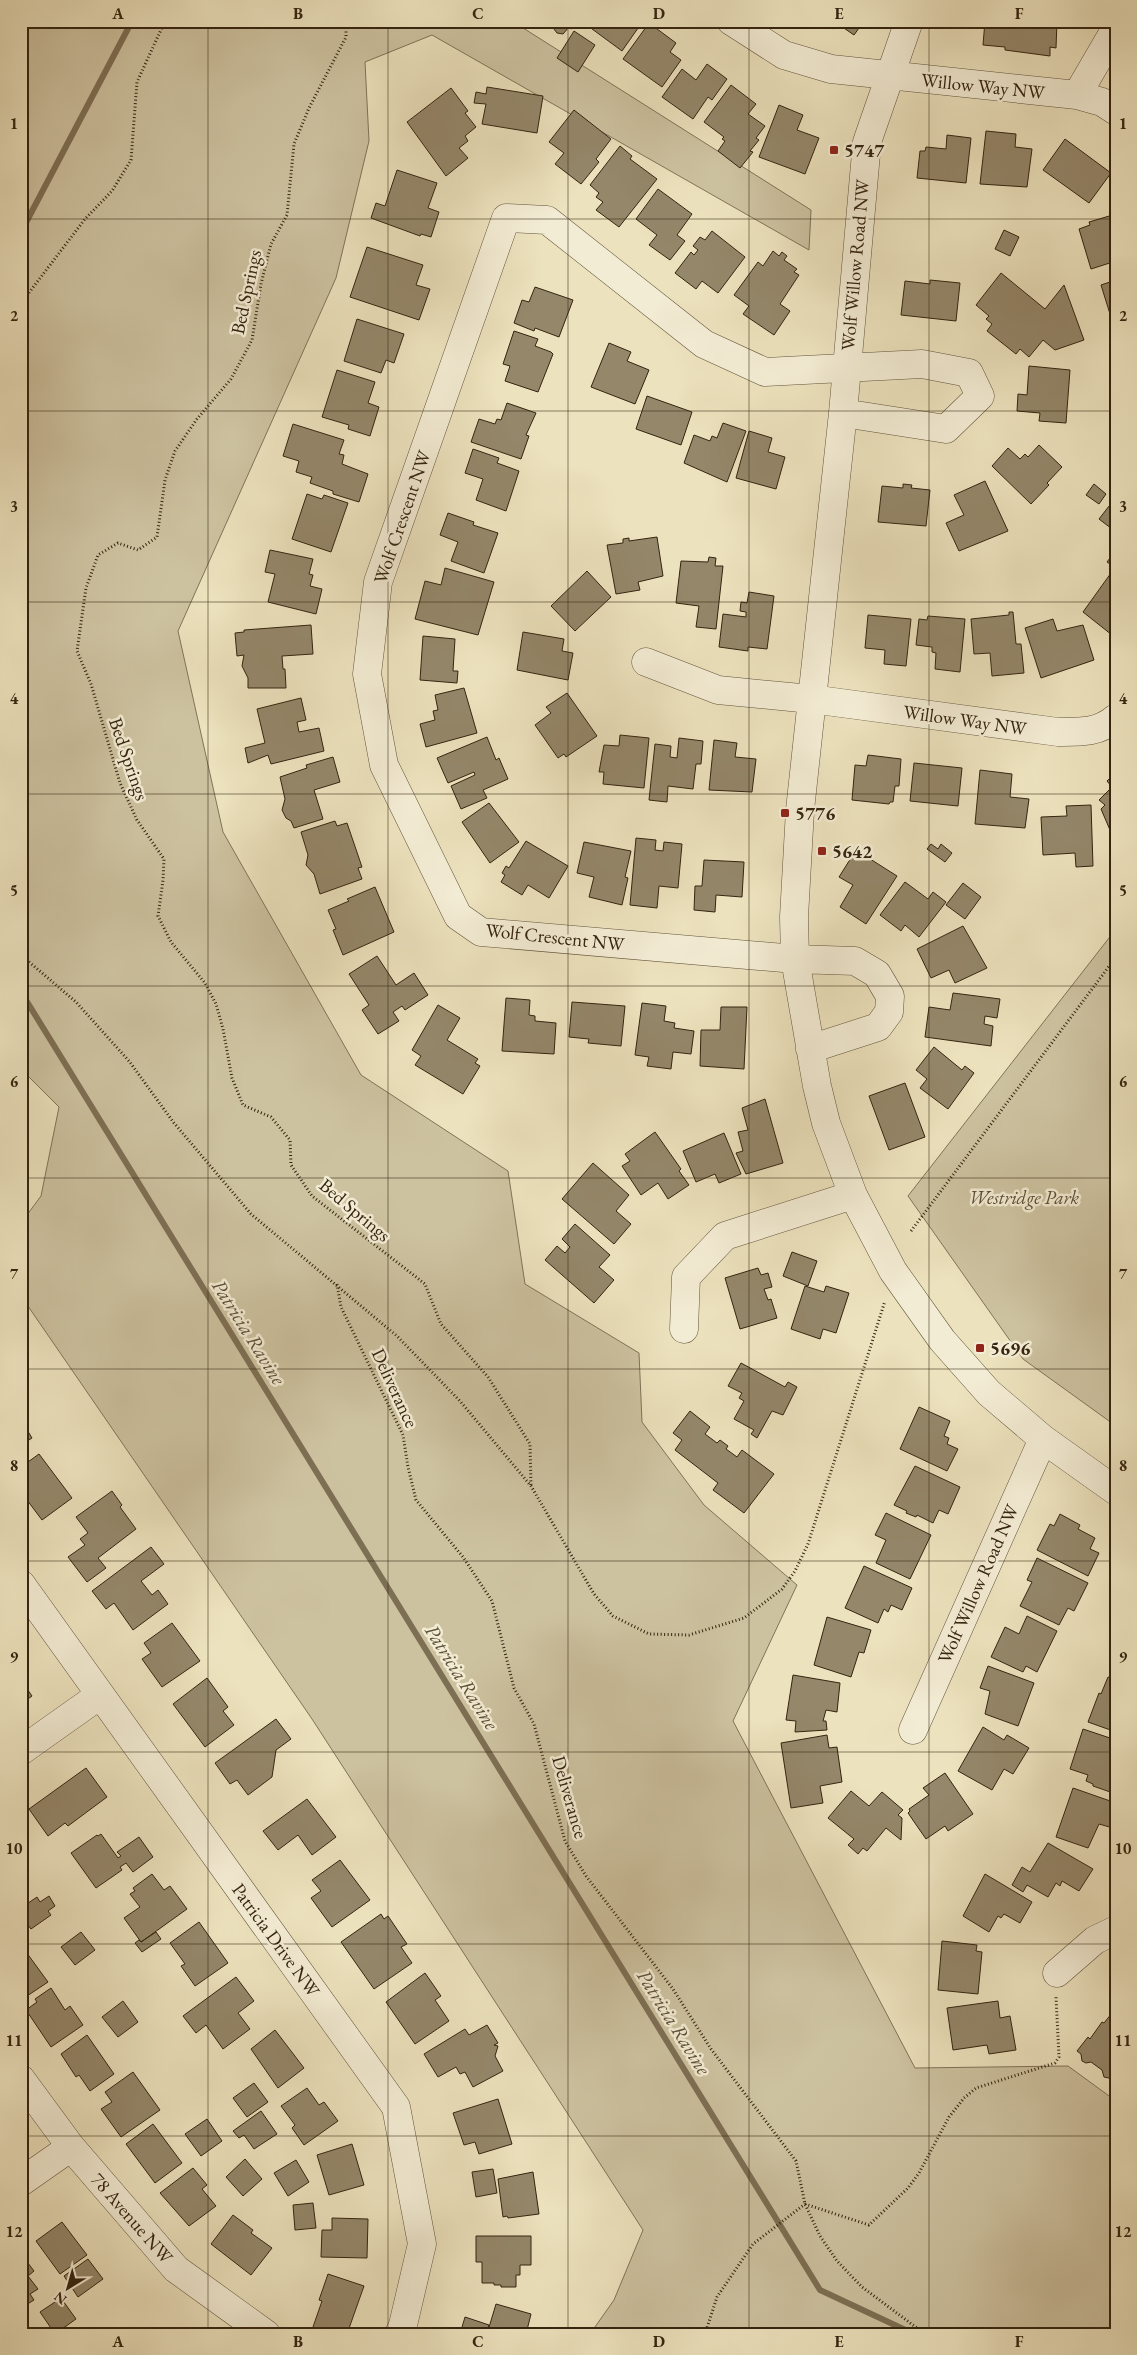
<svg xmlns="http://www.w3.org/2000/svg" width="1137" height="2355" font-family="'EB Garamond',serif">
<style>
.green{fill:#cdc2a0;stroke:#807358}
.lines{fill:none;stroke-linecap:round;stroke-linejoin:round}
.stream{stroke:#7d6f54;stroke-width:6}
.building{fill:#94876a;stroke:#342410}
.minor-casing{stroke:#62543b;stroke-width:29}
.path{stroke:#342410;stroke-width:3;stroke-dasharray:1 2.5;stroke-linecap:butt}
.minor{stroke:#f3ecd4;stroke-width:28}
.grid{fill:none;stroke:#342410;stroke-width:1;stroke-opacity:0.55}
.poi-dot{fill:#8f2418;stroke:#f3ecd4;stroke-width:2}
.labels{text-anchor:middle;dominant-baseline:central;stroke-width:5;stroke-linejoin:round;paint-order:stroke}
.street-label{font-size:19px;fill:#342410;stroke:#f3ecd4}
.poi-label{font-size:19px;font-weight:bold;fill:#342410;stroke:#f3ecd4;text-anchor:start}
.park-label{font-size:19px;font-style:italic;fill:#5a4c34;stroke:#f3ecd4}
.water-label{font-size:20px;font-style:italic;fill:#5e5038;stroke:#f3ecd4}
.neatline{fill:none;stroke:#342410;stroke-width:2}
.grid-label{font-size:16px;text-anchor:middle;font-weight:bold;fill:#342410}
</style>
<rect width="100%" height="100%" fill="#ece2bd"/>
<filter id="stains"><feTurbulence type="fractalNoise" baseFrequency=".004" numOctaves="4"/><feColorMatrix values="0 0 0 0 .2 0 0 0 0 .09 0 0 0 0 .02 0 0 0 .5 -.17"/></filter>
<radialGradient id="worn" r=".72"><stop offset=".6" stop-color="#630" stop-opacity="0"/><stop offset="1" stop-color="#630" stop-opacity=".3"/></radialGradient>
<path class="green" d="M21 21H512L811 210 809 250 432 35 365 62 369 141 336 278 178 631 223 832 361 1075 508 1171 525 1284 639 1353 642 1422 704 1505 797 1585 733 1721 915 2068 1068 2066 1116 2101V2334H590L614 2300 643 2230 312 1719 21 1296V1223L41 1196 59 1107 21 1069Z
M1116 929V1426L1023 1359 908 1196Z"/>
<g class="lines">
<path class="stream" d="M21 232 132 21
M21 992 820 2290 914 2334"/>
</g>
<path class="building" d="M577 21 572 29 569 27 563 34 557 33 551 25 552 21Z
M591 21H643L622 51 588 26Z
M823 21H864L854 35 838 24 834 29Z
M985 21 1057 22 1056 48 1050 47V56L1005 50V47L983 45Z
M649 23 676 43 670 52 681 60 662 87 623 59Z
M574 31 595 45 578 72 557 58Z
M707 64 727 79 712 100 708 97 693 119 662 97 682 69 696 80Z
M731 85 756 104 748 114 765 126 756 138 759 140 750 151 753 152 740 168 718 151 725 141 722 139 724 137 704 122Z
M487 87 543 96 537 133 482 124 486 104 474 103 476 92 486 94Z
M451 88 468 111 465 113 476 127 465 136 468 141 459 148 468 158 446 176 407 122Z
M779 105 803 115 797 130 819 138 805 174 759 157Z
M574 110 611 139 596 159 599 162 581 184 555 164 564 153 549 142Z
M986 131 1016 134 1015 147 1032 149 1027 187 980 184Z
M947 135 971 138 966 183 917 178 920 151H925L926 147 946 149Z
M1065 139 1111 173 1089 203 1043 170Z
M620 146 632 156 630 159 657 179 619 227 596 210 603 202 596 197 599 193 590 185Z
M397 170 437 183 428 208 439 212 431 237 421 234 420 236 371 218 376 203 385 206Z
M658 189 692 214 677 235 685 241 670 260 649 245 657 235 636 219Z
M1116 214V261L1091 269 1079 229 1090 225 1089 222Z
M1004 230 1019 237 1010 256 995 249Z
M712 231 745 257 718 293 702 281 696 289 675 273 691 252 694 255 698 250 693 246 700 237 705 240Z
M367 247 423 265 416 285 430 289 419 320 350 297Z
M773 251 779 256 782 252 787 256 784 260 797 269 794 272 799 275 780 304 790 311 774 335 743 314 749 306 734 295 758 262 763 266Z
M1001 273 1045 309 1064 285 1084 340 1055 350 1043 340 1029 357 1020 349 1016 354 987 331 992 324 986 319 989 316 976 305Z
M930 280 960 283 956 321 901 315 905 281 930 284Z
M1116 280V329L1115 330 1101 285Z
M535 287 573 300 559 337 535 328 534 331 514 323 522 300 529 302Z
M357 319 404 334 394 363 386 360 381 373 344 361Z
M514 331 538 339 535 346 551 352 553 354 538 392 505 381 510 366 503 364Z
M609 343 631 352 627 361 649 370 635 404 591 387Z
M1029 366 1070 370 1066 423 1039 421 1040 413 1017 411 1018 394 1027 395Z
M337 370 375 382 368 403 379 407 370 436 348 429 349 425 322 417Z
M647 396 692 412 681 445 636 429Z
M507 403 536 413 526 435 529 436 521 459 471 442 479 419 495 424 497 419 501 420Z
M723 423 746 431 727 482 684 463 694 435 710 441 712 436 717 438Z
M293 424 344 440 339 454 344 455 342 464 368 474 359 502 333 494V491L310 483 312 477 296 472 299 461 283 456Z
M749 431 772 438 768 452 785 457 776 489 736 478Z
M1039 445 1062 467 1047 483 1049 485 1031 504 992 466 1008 448 1020 459 1025 454 1028 457Z
M473 449 499 458 497 463 519 471 506 511 476 500 483 479 465 473Z
M985 481 1008 531 959 551 946 523 964 515 954 495Z
M903 484 912 485 911 488 930 490 926 526 878 522 882 486 903 488Z
M1094 484 1106 494 1099 504 1086 495Z
M307 494 322 499 324 495 348 503 331 552 292 539Z
M1113 501 1116 503V532L1099 519Z
M448 513 474 522 473 525 498 533 484 573 451 561 458 542 440 535Z
M657 537 663 576 638 582 640 590 616 594 607 545 623 543V539L629 538V541Z
M270 550 313 559 309 574 313 575 310 586 322 589 316 614 268 602 275 574 265 572Z
M1116 550V568L1107 562Z
M709 557 716 558 715 566H723L716 629 696 627 699 606 676 603 681 561 708 562Z
M445 568 494 582 478 635 415 619 425 581 441 585Z
M587 571 611 597 575 631 551 606Z
M1111 573 1116 577V630L1112 635 1083 612Z
M749 592 774 596 767 649 748 647V651L719 647 723 614 746 617V612L740 611 741 602 747 603Z
M1009 612H1013L1016 644H1021L1024 673 992 676 990 653 974 654 971 619 1009 615Z
M868 615 911 619 906 666 884 664 885 650 865 648Z
M928 616 965 619 960 672 935 669 936 653 932 652V647L916 645 919 619 927 620Z
M1053 619 1057 631 1083 625 1094 660 1041 678 1025 628Z
M311 625 313 654 282 656 283 669H285L286 688H248V678L242 666 244 655 237 656 235 633 244 632V630Z
M523 632 564 639 562 651 573 653 568 680 517 670Z
M423 636 455 639 453 671H458L457 683 420 680Z
M464 688 477 733 426 747 420 724 435 720 433 711 438 710 435 695Z
M567 693 597 736 566 757 564 754 558 758 535 725 551 713 546 707Z
M301 698 306 720 297 722 299 732 319 728 324 751 271 764 268 755 248 763 245 748 265 743 257 709Z
M620 735 649 738 644 788 603 784 604 772H599L604 745 619 746Z
M487 737 496 760 499 758 508 779 483 790 487 798 461 809 451 786 475 775 474 772 448 783 437 758Z
M679 738 703 741 701 764H696L693 789 668 786 667 802 649 800 655 744 671 746 670 757 677 758Z
M714 740 737 743 735 757 756 759 752 792 709 790Z
M868 755 901 759 899 786H895L893 802H890L889 804 852 800 855 765 866 766Z
M333 757 340 782 314 790 323 819 294 828 291 821 286 818 282 810 285 799 280 777 307 768 306 765Z
M914 763 962 768 958 806 910 801Z
M980 770 1012 774 1010 797 1029 799 1025 828 975 824Z
M1116 772V844L1101 809 1105 805 1099 800 1112 787 1107 781Z
M489 803 519 842 490 863 462 822Z
M1091 805 1093 866 1076 867 1075 853 1043 855 1041 817 1067 816 1066 806Z
M335 821 337 826 347 823 362 867 358 868 362 879 320 894 314 874 306 865 308 855 301 832Z
M636 838 656 840 655 850 663 851 664 842 682 844 678 888 659 886 657 908 630 905Z
M526 841 568 866 549 898 528 885 522 895 501 882 505 875 502 873 506 866 509 868Z
M584 842 631 851 625 877 628 878 622 905 589 897 594 877 577 873Z
M931 844 938 849 941 844 952 853 945 862 927 849Z
M856 850 897 876 866 924 840 907 853 885 839 877Z
M704 860 744 862 742 897 716 895 715 912 694 910 695 886H702Z
M905 882 928 899 933 892 946 902 919 937 905 925 901 931 880 915Z
M963 883 981 897 965 919 946 905Z
M375 887 394 932 343 955 333 930 336 929 328 910 349 901 347 899Z
M963 926 987 968 955 983 949 970 931 978 917 949Z
M377 956 396 985 414 973 428 995 405 1010 402 1006 393 1012 399 1021 378 1034 362 1010 369 1005 349 974Z
M953 993 1000 999 997 1018 985 1016 984 1024 993 1026 991 1046 925 1037 929 1007 950 1010Z
M506 998 530 1000 529 1015 535 1016V1021L556 1023 554 1054 502 1051Z
M572 1002 625 1006 621 1046 588 1043 589 1039 569 1037Z
M642 1003 666 1006 664 1021 675 1023 674 1028 694 1031 691 1054 673 1052 671 1069 647 1066 649 1057 635 1055Z
M438 1005 460 1018 447 1040 478 1059 475 1063 480 1066 463 1094 415 1065 421 1056 412 1050Z
M721 1007H747L744 1069 700 1066 701 1030H720Z
M934 1047 962 1070 965 1066 974 1073 948 1109 920 1088 927 1079 916 1070Z
M905 1083 925 1137 889 1150 869 1096Z
M765 1099 783 1163 746 1174 736 1153 743 1151 738 1132 748 1130 742 1108Z
M655 1132 681 1169 679 1171 689 1185 668 1199 658 1183 641 1195 622 1166 630 1161 625 1154Z
M724 1133 741 1174 719 1183 715 1174 696 1182 683 1151Z
M593 1163 629 1195 616 1211 631 1224 614 1244 562 1199Z
M575 1224 610 1255 599 1267 614 1280 594 1303 545 1260 557 1246 565 1253 570 1247 562 1239Z
M792 1252 817 1261 808 1286 783 1276Z
M758 1268 761 1275 768 1273 772 1287 764 1289 768 1300 771 1299 777 1318 740 1329 725 1278Z
M805 1286 824 1292 826 1286 849 1293 836 1333 823 1329 820 1339 791 1329Z
M741 1363 785 1387 788 1382 797 1387 783 1415 772 1411 757 1438 751 1434 754 1430 734 1419 744 1401 739 1398 742 1393 728 1386Z
M919 1407 950 1421 944 1436 949 1438 947 1444 958 1449 947 1471 900 1449Z
M690 1411 710 1427 705 1434 717 1443 720 1440 728 1446 726 1449 737 1457 742 1450 774 1474 744 1513 713 1490 718 1483 675 1450 682 1440 673 1433Z
M21 1420 32 1438 21 1445Z
M39 1454 72 1498 42 1520 21 1492V1467Z
M915 1466 960 1487 948 1514 939 1510 933 1523 917 1515 916 1517 906 1513 907 1511 894 1505Z
M112 1491 122 1505 120 1507 136 1529 98 1558 106 1568 87 1582 68 1557 85 1545 80 1539 88 1533 76 1517Z
M886 1513 931 1535 910 1579 876 1563 886 1540 875 1535Z
M1060 1514 1080 1525 1078 1529 1095 1538 1090 1549 1099 1553 1088 1576 1037 1550 1050 1524 1054 1526Z
M151 1547 164 1564 141 1581 152 1595 158 1590 168 1604 133 1630 114 1603 106 1609 92 1591Z
M1037 1558 1088 1583 1074 1611 1068 1608 1059 1625 1020 1606 1032 1582 1027 1580Z
M864 1566 912 1588 902 1610 891 1605 888 1612 884 1609 878 1623 845 1608Z
M1027 1616 1057 1631 1037 1672 1026 1666 1023 1672 991 1657 1005 1627 1019 1634Z
M827 1617 871 1630 864 1653 859 1652 851 1677 814 1665Z
M172 1623 200 1661 162 1687 142 1659 151 1653 144 1643Z
M988 1666 1034 1683 1018 1726 985 1714 990 1691 980 1688Z
M793 1675 840 1683 837 1712 826 1710 823 1721H826L827 1730 795 1732 796 1721 786 1720Z
M1108 1677 1116 1679V1732L1088 1722 1099 1693 1101 1694Z
M207 1678 228 1707 223 1711 234 1725 205 1747 173 1704Z
M21 1680 32 1696 21 1704Z
M276 1719 291 1739 276 1750 272 1777 248 1795 237 1780 230 1784 215 1763Z
M983 1727 1004 1740 1007 1735 1029 1748 1013 1774 1004 1769 992 1790 958 1771Z
M1083 1729 1116 1740V1794L1093 1786V1784L1086 1781 1088 1775 1070 1769Z
M827 1735 829 1748 837 1747 842 1782 820 1786 823 1803 791 1808 781 1743Z
M86 1768 107 1797 68 1826 65 1823 48 1836 29 1809Z
M945 1773 973 1814 948 1831 945 1826 926 1839 908 1813 910 1811 909 1809 929 1795 923 1788Z
M1073 1788 1116 1803V1820L1113 1828 1099 1824 1088 1848 1056 1837Z
M851 1791 869 1806 882 1792 903 1810 898 1815 902 1818 901 1840 886 1828 867 1851 863 1848 858 1854 848 1845 854 1839 828 1818Z
M307 1799 336 1837 312 1855 298 1835 278 1850 263 1831Z
M101 1834 118 1858 121 1856 117 1852 139 1837 153 1857 133 1872 126 1863 120 1867 122 1870 96 1888 71 1853 97 1835 98 1836Z
M1048 1843 1093 1869 1079 1891 1062 1881 1060 1886 1056 1883 1048 1897 1027 1885 1023 1892 1012 1885 1022 1867 1030 1872Z
M340 1860 370 1900 332 1927 311 1898 321 1891 312 1880Z
M152 1874 164 1890 170 1886 187 1909 141 1942 124 1918 140 1907 130 1894 135 1891 133 1888Z
M985 1874 1032 1902 1020 1923 1004 1914 1001 1918 998 1916 989 1932 963 1916Z
M49 1896 55 1906 48 1911 51 1915 31 1929 21 1916V1908L37 1897 40 1902Z
M381 1914 384 1919 388 1916 407 1944 401 1947 412 1963 374 1989 341 1942Z
M199 1922 228 1963 195 1986 181 1966 185 1964 170 1943Z
M81 1932 95 1950 75 1965 61 1947Z
M156 1932 161 1939 142 1952 135 1943 139 1940 141 1942Z
M942 1941 977 1945 976 1951 982 1952 978 1994 938 1990Z
M21 1945 48 1982 21 2000Z
M425 1973 441 1996 435 2000 449 2021 415 2044 386 2002Z
M236 1977 254 2001 238 2013 250 2029 223 2049 206 2025 196 2033 183 2016Z
M51 1988 65 2010 70 2006 83 2025 51 2047 26 2010 37 2002 35 1999Z
M123 2001 138 2022 118 2037 102 2017Z
M998 2001 1000 2018 1010 2016 1016 2050 989 2054 987 2045 953 2050 947 2008Z
M1116 2008V2075L1113 2079 1104 2077 1102 2070 1091 2062 1086 2063 1082 2061 1081 2054 1077 2051 1088 2037 1090 2039 1102 2022 1104 2023Z
M487 2025 498 2043 494 2045 498 2046 495 2056 503 2071 473 2087 465 2072 460 2074 456 2067 438 2077 424 2054 465 2029 469 2035Z
M275 2030 304 2068 278 2088 251 2049Z
M87 2035 114 2074 90 2091 79 2075 76 2077 61 2054Z
M133 2072 160 2110 121 2137 101 2109 112 2102 105 2092Z
M254 2083 268 2102 247 2117 233 2098Z
M307 2088 319 2105 324 2102 338 2121 304 2145 292 2128 295 2125 281 2106Z
M498 2099 512 2144 479 2154 475 2142 464 2145 453 2113Z
M261 2111 277 2134 254 2149 244 2135 239 2138 233 2131Z
M207 2119 222 2141 201 2156 185 2134Z
M153 2124 182 2163 155 2183 126 2144Z
M352 2144 364 2185 329 2195 317 2155Z
M245 2159 262 2179 243 2196 226 2177Z
M296 2160 309 2182 288 2196 274 2173Z
M193 2168 207 2185 202 2189 216 2206 189 2226 160 2193Z
M493 2169 497 2193 476 2197 472 2172Z
M533 2172 539 2214 508 2218 507 2216 503 2217 498 2179Z
M313 2203 316 2228 295 2230 293 2205Z
M233 2215 253 2230 251 2233 272 2248 251 2275 211 2244Z
M332 2218 368 2219 367 2258 321 2257 322 2230H332Z
M62 2222 87 2255 60 2274 36 2241Z
M476 2236H531V2265H520V2275H516V2287H501V2285H494V2283H482V2262H476Z
M21 2254 34 2271 28 2276 38 2289 30 2294 34 2300 26 2305 21 2298Z
M88 2259 103 2279 78 2297 64 2276Z
M328 2274 364 2286 347 2334H334L313 2327 322 2301 319 2300Z
M61 2298 76 2319 55 2334 40 2312Z
M496 2304 531 2314 526 2334H487Z
M465 2317 489 2325 486 2334H460Z"/>
<g class="lines">
<defs>
<path id="minor" d="M731 21 784 55 831 69 1077 95 1102 102 1116 111
M909 21 867 142 843 413 800 810 794 917 795 959 817 1086 826 1123 853 1195 893 1271 942 1340 989 1393 1043 1439 1116 1491
M1077 95 1116 28
M646 662 718 690 811 699 1058 732C1081 732 1098 733 1116 718
M810 1049 878 1027 889 1012 890 996 877 974 855 961 795 959 481 932 458 916 384 765 367 674 378 582 506 218 547 220 704 344 765 372 922 364 969 373 980 396 946 429 843 413
M684 1329 686 1277 725 1236 853 1195
M21 1584 396 2107 422 2244 403 2325 399 2334
M913 1730 1043 1439
M21 1751 100 1695
M1057 1973 1095 1940 1116 1930
M21 2079 71 2147 176 2269 266 2334
M21 2182 71 2147"/>
</defs>
<use href="#minor" class="minor-casing"/>
<path class="path" d="M346 21V37L309 108 294 144 287 215 271 244 261 284 252 340 231 379 197 419 175 451 165 480 157 537 138 550 118 543 98 555 86 588 77 651 91 684 120 783 137 820 164 859 163 880 158 916 171 942 205 983 216 1004 223 1029 232 1078 243 1105 271 1117 290 1140 291 1165 312 1196 425 1284 441 1324 488 1377 530 1444 531 1486
M21 316 28 294 85 219 112 191 131 160 137 82 165 21
M21 955 76 1002 129 1061 174 1123 251 1214 397 1336 460 1401 531 1486 594 1594 613 1616 649 1634 689 1635 744 1618 782 1589 795 1571 808 1544 885 1301
M911 1231 1116 957
M337 1284 341 1307 403 1435 408 1467 416 1500 463 1557 492 1601 514 1688 534 1724 565 1841 586 1876 673 1989 711 2049 796 2161 805 2204 820 2236 837 2261 862 2287 925 2334
M805 2204 869 2225 908 2188 919 2173 949 2117 964 2098 976 2088 1055 2063 1059 2057 1056 1997
M705 2334 717 2297 753 2244 805 2204"/>
<use href="#minor" class="minor"/>
</g>
<path class="grid" d="M208 21V2334M388 21V2334M568 21V2334M749 21V2334M929 21V2334M21 219H1116M21 411H1116M21 602H1116M21 794H1116M21 986H1116M21 1178H1116M21 1369H1116M21 1561H1116M21 1752H1116M21 1944H1116M21 2136H1116"/>
<g class="poi-dot">
<rect x="829" y="145" width="10" height="10" rx="2.5"/>
<rect x="780" y="808" width="10" height="10" rx="2.5"/>
<rect x="817" y="846" width="10" height="10" rx="2.5"/>
<rect x="975" y="1343" width="10" height="10" rx="2.5"/>
</g>
<g class="labels">
<g class="street-label">
<text transform="translate(983 86) rotate(6)">Willow Way NW</text>
<text transform="translate(855 265) rotate(-85)">Wolf Willow Road NW</text>
<text transform="translate(246 292) rotate(-78)">Bed Springs</text>
<text transform="translate(402 517) rotate(-71)">Wolf Crescent NW</text>
<text transform="translate(965 720) rotate(8)">Willow Way NW</text>
<text transform="translate(129 759) rotate(71)">Bed Springs</text>
<text transform="translate(555 937) rotate(6)">Wolf Crescent NW</text>
<text transform="translate(355 1210) rotate(40)">Bed Springs</text>
<text transform="translate(395 1388) rotate(65)">Deliverance</text>
<text transform="translate(978 1584) rotate(-66)">Wolf Willow Road NW</text>
<text transform="translate(570 1797) rotate(74)">Deliverance</text>
<text transform="translate(276 1940) rotate(54)">Patricia Drive NW</text>
<text transform="translate(132 2218) rotate(49)">78 Avenue NW</text>
</g>
<g class="poi-label">
<text x="844" y="150">5747</text>
<text x="795" y="813">5776</text>
<text x="832" y="851">5642</text>
<text x="990" y="1348">5696</text>
</g>
<g class="park-label">
<text x="1024" y="1197">Westridge Park</text>
</g>
<g class="water-label">
<text transform="translate(249 1332) rotate(58)">Patricia Ravine</text>
<text transform="translate(462 1677) rotate(58)">Patricia Ravine</text>
<text transform="translate(674 2022) rotate(58)">Patricia Ravine</text>
</g>
</g>
<rect width="1137" height="2355" fill="none" stroke="#ece2bd" stroke-width="55"/>
<g transform="translate(68 2288) rotate(217)" stroke="#f3ecd4" stroke-width="4" paint-order="stroke">
<path d="M0-4L9 19L0 12L-9 19Z" fill="#342410"/>
<text y="-8" font-size="14" font-weight="bold" text-anchor="middle" fill="#342410">N</text>
</g>
<rect x="28" y="28" width="1082" height="2300" class="neatline"/>
<g class="grid-label">
<text x="118" y="19">A</text>
<text x="298" y="19">B</text>
<text x="478" y="19">C</text>
<text x="659" y="19">D</text>
<text x="839" y="19">E</text>
<text x="1019" y="19">F</text>
<text x="14" y="129">1</text>
<text x="1123" y="129">1</text>
<text x="14" y="321">2</text>
<text x="1123" y="321">2</text>
<text x="14" y="512">3</text>
<text x="1123" y="512">3</text>
<text x="14" y="704">4</text>
<text x="1123" y="704">4</text>
<text x="14" y="896">5</text>
<text x="1123" y="896">5</text>
<text x="14" y="1087">6</text>
<text x="1123" y="1087">6</text>
<text x="14" y="1279">7</text>
<text x="1123" y="1279">7</text>
<text x="14" y="1471">8</text>
<text x="1123" y="1471">8</text>
<text x="14" y="1662">9</text>
<text x="1123" y="1662">9</text>
<text x="14" y="1854">10</text>
<text x="1123" y="1854">10</text>
<text x="14" y="2046">11</text>
<text x="1123" y="2046">11</text>
<text x="14" y="2237">12</text>
<text x="1123" y="2237">12</text>
<text x="118" y="2347">A</text>
<text x="298" y="2347">B</text>
<text x="478" y="2347">C</text>
<text x="659" y="2347">D</text>
<text x="839" y="2347">E</text>
<text x="1019" y="2347">F</text>
</g>
<rect width="100%" height="100%" filter="url(#stains)"/>
<rect width="100%" height="100%" fill="url(#worn)"/>
</svg>
